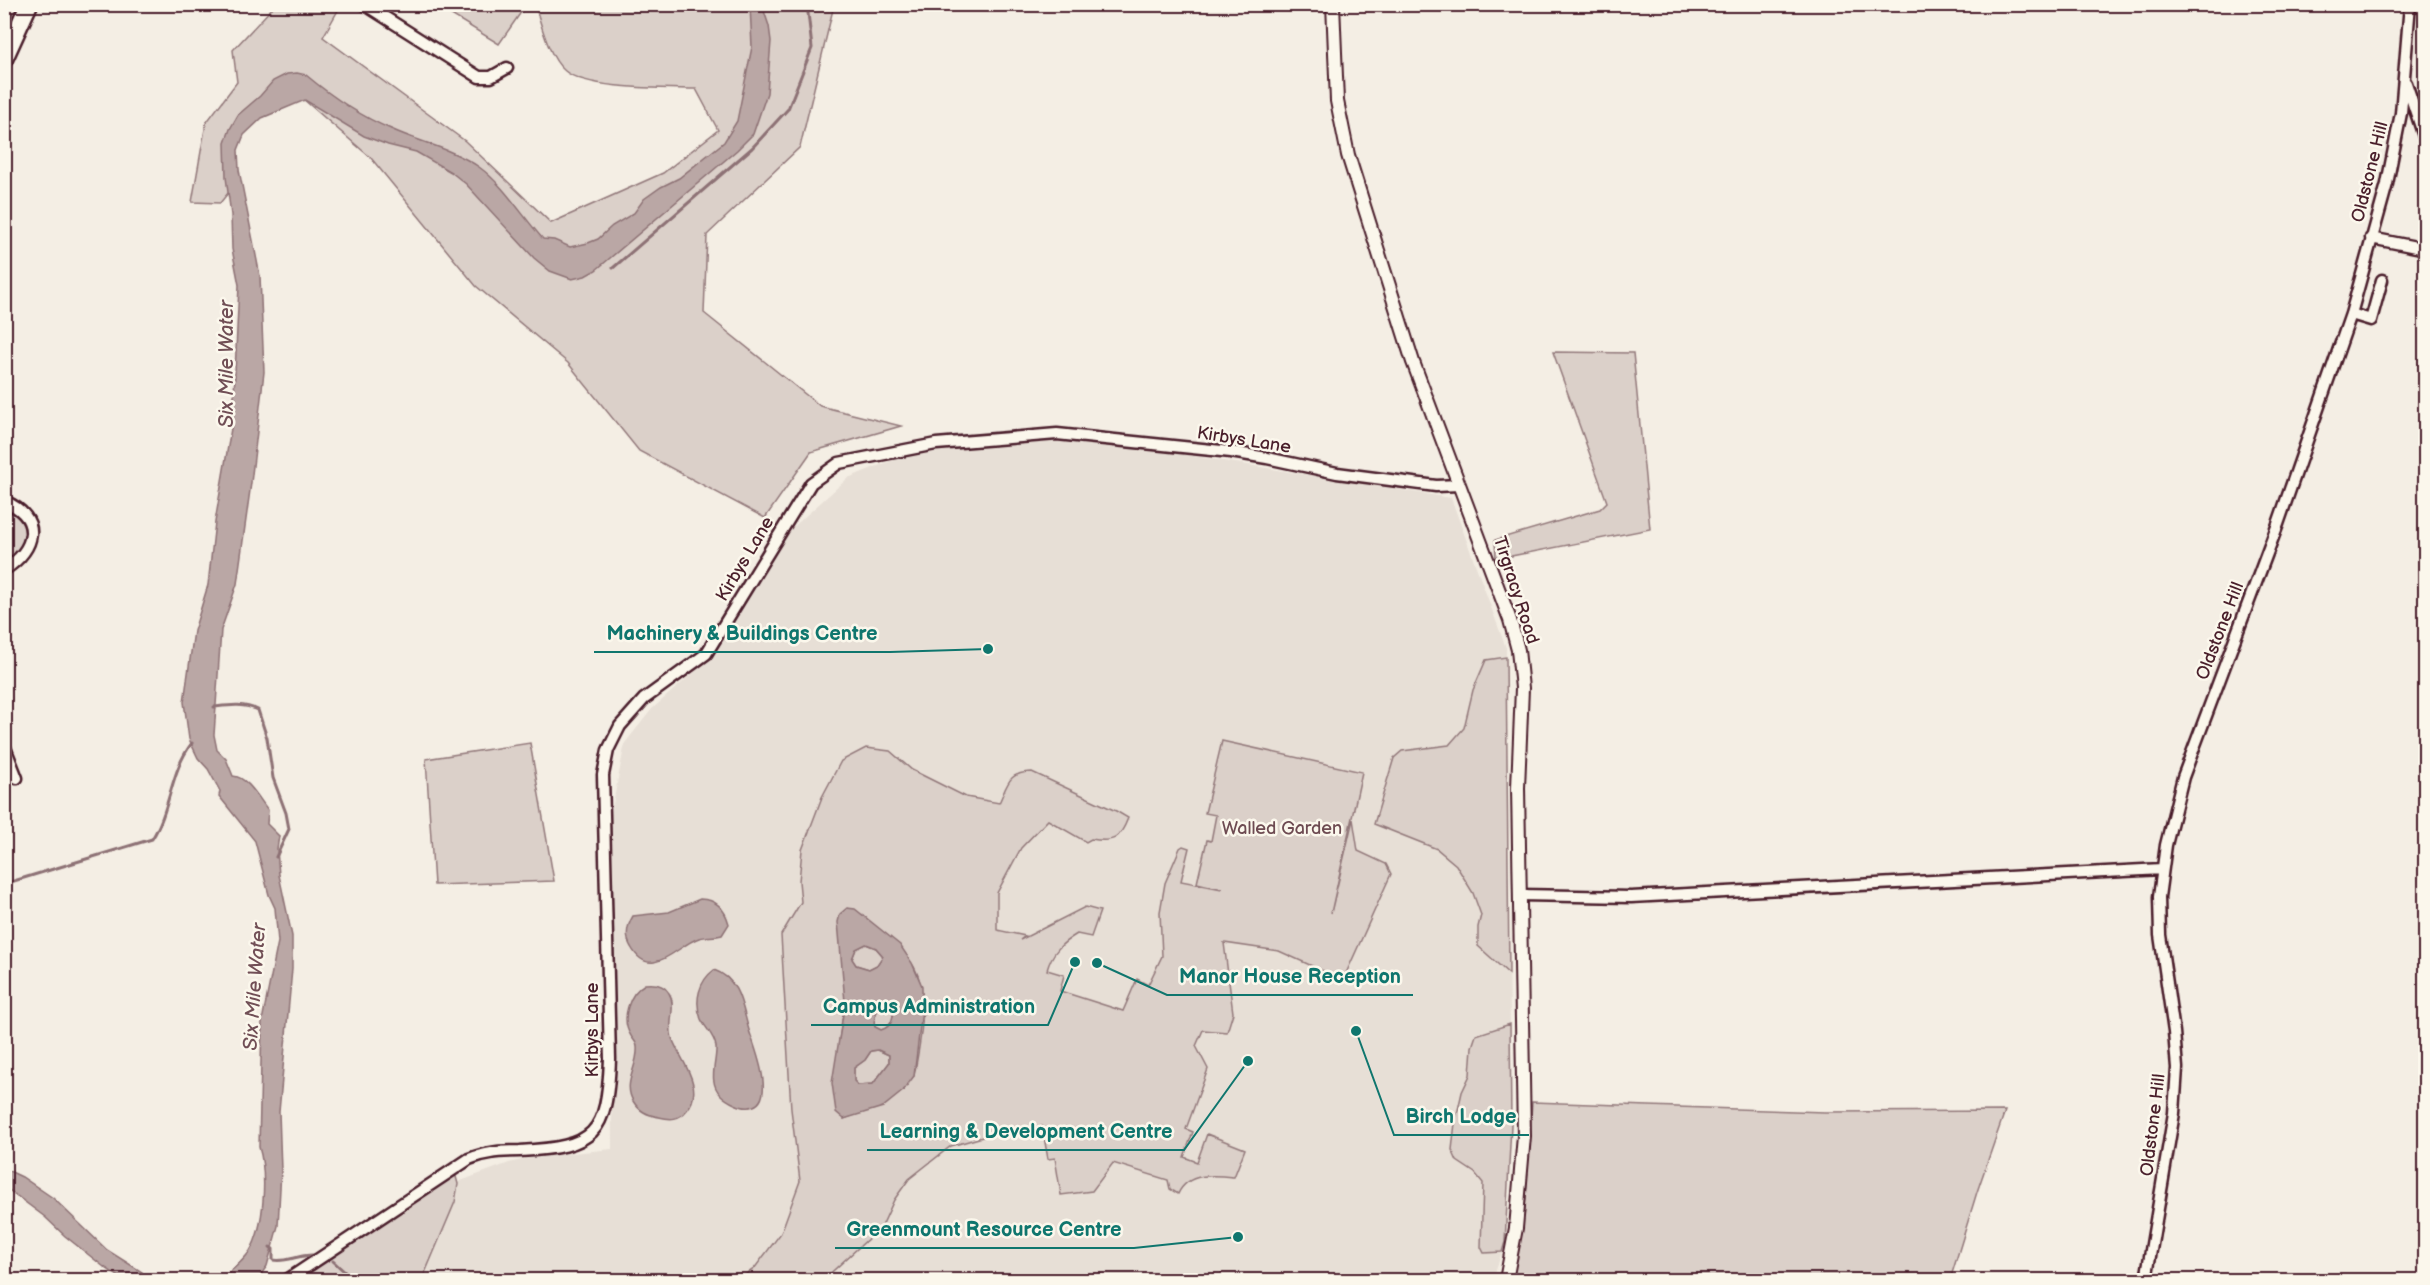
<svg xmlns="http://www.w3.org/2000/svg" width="2430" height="1285" font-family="'Balsamiq Sans',sans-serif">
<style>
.built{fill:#e7dfd6}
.green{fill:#dbd0c9;stroke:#92787a;stroke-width:1.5;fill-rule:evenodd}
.water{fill:#baa7a5;stroke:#8d7174;stroke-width:1.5;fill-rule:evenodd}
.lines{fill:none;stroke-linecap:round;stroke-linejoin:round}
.stream{stroke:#8d7174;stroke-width:3}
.minor-casing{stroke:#4a1f2b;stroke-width:15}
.tertiary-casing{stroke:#4a1f2b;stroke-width:16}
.trunk-casing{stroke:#4a1f2b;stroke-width:21}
.minor{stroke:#fbf7ec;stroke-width:10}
.tertiary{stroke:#fbf7ec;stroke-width:12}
.trunk{stroke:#fbf7ec;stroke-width:16}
.labels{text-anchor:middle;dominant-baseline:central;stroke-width:5;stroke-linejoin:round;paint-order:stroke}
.street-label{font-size:18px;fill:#4a1f2b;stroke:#fbf7ec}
.park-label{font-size:18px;fill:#6e4b52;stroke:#fbf7ec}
.water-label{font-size:20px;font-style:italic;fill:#714f56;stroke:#fbf7ec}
.leader{fill:none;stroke:#0f766e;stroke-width:2}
.callout-dot{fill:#0f766e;stroke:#fbf7ec;stroke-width:2}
.callout-label{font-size:20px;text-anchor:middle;font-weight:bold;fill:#0f766e;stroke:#fbf7ec;stroke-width:5;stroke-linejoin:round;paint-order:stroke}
</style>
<rect width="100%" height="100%" fill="#f4eee4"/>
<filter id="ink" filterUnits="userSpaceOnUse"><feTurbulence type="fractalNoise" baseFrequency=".0167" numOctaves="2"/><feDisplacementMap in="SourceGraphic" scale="12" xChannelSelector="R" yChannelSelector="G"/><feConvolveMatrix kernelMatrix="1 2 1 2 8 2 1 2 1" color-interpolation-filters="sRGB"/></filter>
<g filter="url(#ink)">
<path class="built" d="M1081 438 1451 498 1506 648 1511 1125 1505 1242 1493 1280H298L455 1173 458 1182 509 1163 534 1157 612 1149 610 819 625 743 652 709 711 657 790 530 848 478 905 455 945 449Z"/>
<path class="green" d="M275 5H341L323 37 465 141 551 223 663 173 718 130 696 89C666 88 587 90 565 71 549 58 541 24 535 5H834L800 147 707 235 704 313 820 406 901 426 811 452 765 518 639 451 568 363 476 286 371 158 303 99 290 96 239 127 233 187 220 203 192 202 206 123 237 82 233 50Z
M435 5H526L499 44Z
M1553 352 1633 353 1650 529 1496 559 1495 540 1600 509 1607 502Z
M5 505C37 528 36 542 5 565Z
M1506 657 1509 974 1478 946V927L1481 915 1473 893 1456 865 1437 849 1374 824 1394 758 1402 751 1449 745 1464 728 1473 690 1486 660Z
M1222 741 1362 772 1331 913 1353 819 1358 851 1386 864 1391 874 1343 980 1279 951 1224 943 1233 1013 1227 1032 1203 1030 1196 1046 1208 1069 1186 1129 1193 1132 1184 1157 1197 1162 1207 1134 1245 1149 1234 1177C1214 1175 1188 1172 1178 1194L1170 1189 1168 1180 1113 1163 1092 1191 1061 1195 1055 1158 1048 1159 1042 1126 986 1136 951 1146 909 1179 894 1200 882 1226 823 1280H737L754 1269 781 1233 800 1181 791 1109 781 935 801 902 799 881 802 850 822 797 841 761 866 748 890 751 912 770 966 797 999 803C1008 784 1008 772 1032 772L1116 811 1128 818C1120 839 1114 843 1091 839L1086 842 1048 820 1021 848 997 893V930L1025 936 1020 940 1085 907 1100 911 1091 937 1077 934C1062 943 1052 952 1047 970L1064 975 1060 991 1123 1011 1137 979 1148 985 1162 956 1160 912 1165 883 1180 848 1183 846 1189 848 1181 881 1222 889 1197 883 1207 840 1211 841 1216 815 1205 813ZM863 915C877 932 896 944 910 961 932 988 920 1044 914 1076L862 1112 844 1119 839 1040 845 1002 844 972Z
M530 743 554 881 434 885 426 759Z
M866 944 876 948 883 956 877 965 869 969 856 965 852 959 856 949Z
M889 1000 893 1002C894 1015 894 1026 881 1030L875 1027C872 1017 879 1003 889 1000Z
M1510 1024 1511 1125 1505 1242 1502 1252 1484 1253 1481 1247 1483 1183 1475 1173 1457 1161 1452 1150 1455 1123 1462 1092 1470 1075 1472 1047 1476 1035Z
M878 1050 889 1055V1063L873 1084 858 1085 854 1081V1068L865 1060 871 1051Z
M1532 1102 1825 1112 2005 1111 1977 1192 1950 1280H1512L1525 1210Z
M455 1173 458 1184 455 1202 422 1280H298Z"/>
<path class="water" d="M750 5H762L769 26 771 41 767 93 753 134 737 150 596 270 585 276 572 279 550 271 534 258 466 184 451 172 416 152 388 145 364 136 305 100 262 118 244 135 238 150 239 170 260 276 264 372 251 483 237 584 221 630 214 735 217 750 226 759 233 776C248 777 259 799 268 810L267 824 279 836 277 849 279 875 292 936V969L279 1112 281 1170 278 1226 267 1266 257 1280H221C231 1270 241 1264 250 1251 265 1226 267 1173 259 1147L262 1021 278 942 275 908 269 895 255 841 219 796 220 791 208 769 198 758 189 739 184 702 194 631 208 585 215 522 233 417 239 285 232 249 231 215 226 177 225 143 230 129 238 115 260 96 273 81 287 74 297 73 306 75C330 95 362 117 391 129 419 142 453 149 479 167 503 184 523 217 543 239L554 240 570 247 588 243 598 239 612 226 634 213 644 199 661 187 679 178 724 142 737 121 752 47Z
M700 899C716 899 725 909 729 924L722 935C714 937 706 936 699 938 677 945 651 983 631 947 625 937 627 926 633 916L669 912Z
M847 908 855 909 900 945 912 963 922 986V1010L914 1076 903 1091 883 1107 844 1119 836 1112 832 1083 845 1002 838 922 840 914ZM866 944 876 948 883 956 877 965 869 969 856 965 852 959 856 949ZM889 1000 893 1003C894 1015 894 1026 881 1030L875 1027C872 1017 879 1003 889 1000ZM878 1050 889 1055V1063L873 1084 858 1085 854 1081V1068L865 1060 871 1051Z
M714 970C740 979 742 1007 749 1030 754 1046 778 1103 750 1107 742 1109 727 1101 721 1095 707 1082 717 1062 716 1047 715 1036 705 1028 701 1019 694 1001 699 981 714 970Z
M645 984C654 983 664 984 669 993 677 1005 667 1024 672 1038 680 1060 706 1087 687 1110 679 1120 671 1120 659 1117 647 1115 639 1111 633 1101 622 1082 639 1066 637 1047 637 1042 633 1040 631 1036 620 1019 629 993 645 984Z
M5 1169 22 1177 53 1198 107 1250 142 1272 145 1280H124L104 1267 65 1236 45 1217 5 1187Z"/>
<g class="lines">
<path class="stream" d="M613 268 752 148 788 109 812 48 807 4
M214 707C231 705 243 703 258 710L267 738 273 778 286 813 289 829 276 857
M4 884 152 839C171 809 170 771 192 743
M270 1247 273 1249V1260C289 1263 302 1252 319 1256
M333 1261 346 1273 350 1280"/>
<defs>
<path id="minor" d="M364 4 479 77H491L507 68
M2406 83 2426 142
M2371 238 2426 249
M2351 314 2371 320 2382 280
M4 501C44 518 36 549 4 570
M4 745 17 778
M1520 895 1631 897 2162 869
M287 1280 469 1159C486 1152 502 1151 520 1151 595 1147 607 1135 610 1059L603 775 608 750 620 726 644 699 706 654 811 483 839 463 936 444 1057 434 1231 452 1267 458 1337 473 1436 486 1459 485
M2146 1280 2174 1113 2177 1068 2174 1032 2160 935 2159 897 2166 845 2183 777 2278 524 2351 314 2387 184 2401 113 2410 4"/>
<path id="tertiary" d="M1333 4 1337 101 1348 155 1413 362 1510 620 1518 650 1522 688 1518 788 1524 1136 1516 1228 1506 1280"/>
<path id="trunk" d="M4 59 29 4"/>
</defs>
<use href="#minor" class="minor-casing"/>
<use href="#tertiary" class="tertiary-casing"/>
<use href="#trunk" class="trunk-casing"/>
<use href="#minor" class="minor"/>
<use href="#tertiary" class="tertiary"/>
<use href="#trunk" class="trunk"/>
</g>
</g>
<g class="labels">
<g class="street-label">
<text transform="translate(2370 172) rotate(-76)">Oldstone Hill</text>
<text transform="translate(1244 440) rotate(9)">Kirbys Lane</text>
<text transform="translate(745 559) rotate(-59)">Kirbys Lane</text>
<text transform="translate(1516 590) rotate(72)">Tirgracy Road</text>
<text transform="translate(2220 631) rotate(-69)">Oldstone Hill</text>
<text transform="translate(592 1030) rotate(-90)">Kirbys Lane</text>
<text transform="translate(2153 1125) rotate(-83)">Oldstone Hill</text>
</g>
<g class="park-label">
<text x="1282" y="828">Walled Garden</text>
</g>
<g class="water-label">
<text transform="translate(227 364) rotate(-90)">Six Mile Water</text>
<text transform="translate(255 987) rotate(-86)">Six Mile Water</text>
</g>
</g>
<path class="leader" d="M988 649L890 652H594M1097 963L1167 995H1413M1075 962L1048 1025H811M1356 1031L1394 1135H1529M1248 1061L1184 1150H867M1238 1237L1134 1248H835"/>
<g class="callout-dot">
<circle cx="988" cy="649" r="6"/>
<circle cx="1097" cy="963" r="6"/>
<circle cx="1075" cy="962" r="6"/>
<circle cx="1356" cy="1031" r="6"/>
<circle cx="1248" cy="1061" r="6"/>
<circle cx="1238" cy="1237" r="6"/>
</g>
<g class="callout-label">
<text x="742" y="640">Machinery &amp; Buildings Centre</text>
<text x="1290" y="983">Manor House Reception</text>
<text x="929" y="1013">Campus Administration</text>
<text x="1461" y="1123">Birch Lodge</text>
<text x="1026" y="1138">Learning &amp; Development Centre</text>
<text x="984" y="1236">Greenmount Resource Centre</text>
</g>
<rect width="2430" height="1285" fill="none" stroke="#fbf7ec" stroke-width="24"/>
<rect x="12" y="12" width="2406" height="1261" fill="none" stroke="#4a1f2b" stroke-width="2" filter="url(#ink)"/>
</svg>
